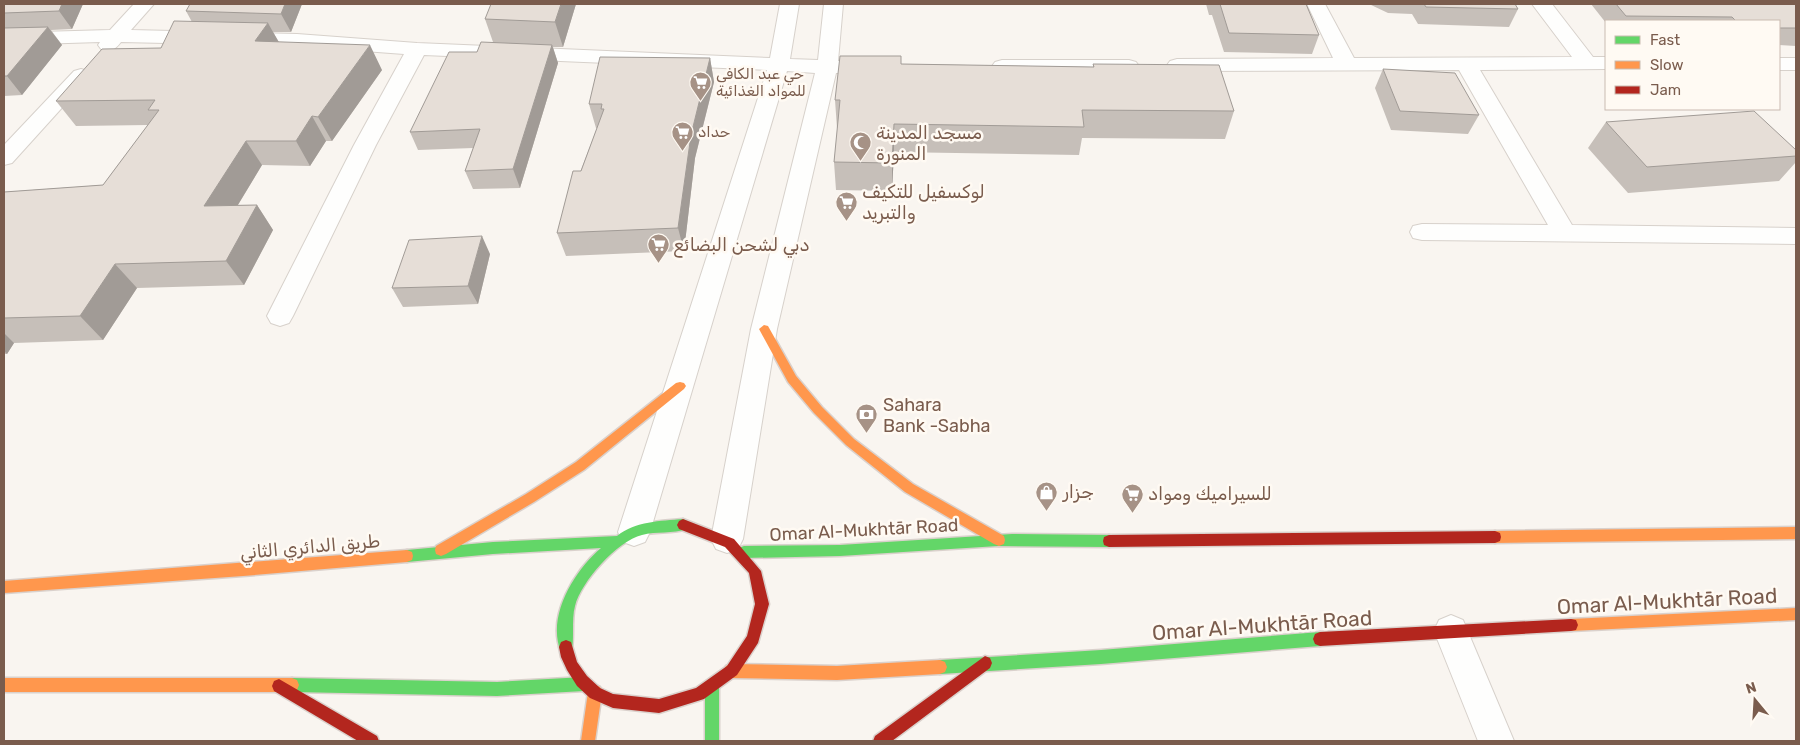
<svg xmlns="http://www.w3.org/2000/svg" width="1800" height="745" font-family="Rubik,Vazirmatn,sans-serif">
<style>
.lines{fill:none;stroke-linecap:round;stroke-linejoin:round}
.street-casing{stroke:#d7d1cb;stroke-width:2}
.fast-casing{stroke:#dad1cc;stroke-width:3}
.slow-casing{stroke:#dad1cc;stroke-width:3}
.jam-casing{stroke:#dad1cc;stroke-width:3}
.street{fill:#fefefd;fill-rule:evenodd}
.fast{fill:#63d668;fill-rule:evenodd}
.slow{fill:#ff974d;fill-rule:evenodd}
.jam{fill:#b3261e;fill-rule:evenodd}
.wall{fill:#c6bfb9}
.shaded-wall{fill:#a19b96}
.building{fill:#e6ded7;stroke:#a19b96}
.labels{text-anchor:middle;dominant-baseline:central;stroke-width:5;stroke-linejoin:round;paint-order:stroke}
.far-poi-label{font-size:15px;fill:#7a5c4d;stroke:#fffaf3;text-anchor:start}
.poi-label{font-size:18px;fill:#7a5c4d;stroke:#fffaf3;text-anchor:start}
.street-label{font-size:18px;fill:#7a5c4d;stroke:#fffaf3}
.near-street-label{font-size:21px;fill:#7a5c4d;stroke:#fffaf3}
</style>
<rect width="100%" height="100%" fill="#f9f5f0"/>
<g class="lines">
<defs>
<path id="street" d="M134 4H154L131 30 297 34 417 43 770 58 780 4H799L790 59 818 60 824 4H843L838 61H876L883 63 886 67 883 71 876 73H836L777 329 743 539 738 549 727 553 716 549 711 539 751 329 815 73 787 71 650 532 645 542 634 546 623 542 618 532 767 70 424 55 376 145 293 316 289 323 280 326 271 323 267 316 354 145 404 54 297 46 121 42C115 50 111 52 101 49L98 45 100 42 4 45V33L110 30Z
M1307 4H1325L1354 58 1572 57 1532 4H1552L1593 57H1606V69L1480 70 1572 225 1796 228V244L1422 240 1413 238 1410 232 1413 226 1422 224 1548 225 1459 70 1177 71 1170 69 1167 65 1170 61 1177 59 1333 58Z
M1779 58H1796V70H1779Z
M1002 60H1129L1136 62 1139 66 1136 70 1129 72H1002L995 70 992 66 995 62Z
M81 69 88 71 91 75 88 79 12 163 4 165V145L74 71Z
M1451 615 1463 620 1514 741H1478L1434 631 1439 620Z"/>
<path id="fast" d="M683 519 687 521 689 525 687 529C673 534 656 531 642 535 617 541 581 582 575 606 571 620 575 642 571 652L566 654 561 652C546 616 575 570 601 548L493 554 407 562 402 560 401 556 402 552 407 550 493 542 617 536C636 521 660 521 683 519Z
M1012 534 1109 535 1114 537 1115 541 1114 545 1109 547 998 546 840 556 744 558 739 556 738 552 739 548 744 546 840 545Z
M1320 632 1325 634 1327 639 1325 644 1320 646 1101 664 940 674 935 672 933 667 935 662 940 660 1101 650Z
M584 677 589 679 591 684 589 689 584 691 497 696 292 692 287 690 285 685 287 680 292 678 497 682Z
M712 681 717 683 719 688V741H705V688L707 683Z"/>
<path id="slow" d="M764 325 768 326 796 376 822 407 854 439 913 484 1004 536 1005 540 1004 544 999 546 994 544 905 492 846 445 814 413 788 382 759 329Z
M680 382 684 383 686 386 684 389 584 470 534 502 446 554 441 556 436 554 435 550 436 546 526 494 576 462 676 383Z
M1796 527V539L1495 543 1490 541 1489 537 1490 533 1495 531Z
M407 550 412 552 413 556 412 560 407 562 243 576 4 593V581Z
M1796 608V620L1571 631 1566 630 1564 625 1566 620 1571 619Z
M940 660 945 662 947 667 945 672 940 674 837 680 731 678 726 676 724 671 726 666 731 664 837 666Z
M4 678H292L297 680 299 685 297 690 292 692H4Z
M595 685 600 687 602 692 595 741H581L588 692 590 687Z"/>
<path id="jam" d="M683 519 734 539 761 571 769 604 758 643 737 675 704 699 659 713 613 708 590 698 577 686 567 670 561 657 559 647 561 642 566 640 571 642 577 662 587 676 600 688 613 694 659 699 696 688 727 666 747 636 755 604 749 573 725 547 679 529 677 525 679 521Z
M1495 531 1500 533 1501 537 1500 541 1495 543 1109 547 1104 545 1103 541 1104 537 1109 535Z
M1571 619 1576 620 1578 625 1576 630 1571 631 1320 646 1315 644 1313 639 1315 634 1320 632Z
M985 656 990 658 992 663 990 668 892 741H873L875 736Z
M279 679 377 736 379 741H358L274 691 272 686 274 681Z"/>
</defs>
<use href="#street" class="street-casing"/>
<use href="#fast" class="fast-casing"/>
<use href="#slow" class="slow-casing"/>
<use href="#jam" class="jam-casing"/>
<use href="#street" class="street"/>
<use href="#fast" class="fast"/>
<use href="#slow" class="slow"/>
<use href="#jam" class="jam"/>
</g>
<path class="wall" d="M4 4H83L72 29 51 30 62 45 22 95 4 96Z
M302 4 291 32H273L279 42 382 70 332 141H326L310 166 262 165 238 205H257L273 230 244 285 137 288 103 340 14 343 7 354H4V192L103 185 148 125 76 126 56 101 161 48 192 22 186 11Z
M576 4 563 47H553L558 63 520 188 473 189 465 171 473 148 418 150 410 132 477 52 493 42 485 19Z
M1206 4H1306L1319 35 1312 54 1224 52 1212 15H1209Z
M1369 4H1515L1518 9 1509 27 1418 24 1412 14 1388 13Z
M1591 4H1796V46L1779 45V21H1606V23Z
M710 58 714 82 695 158 684 251 566 256 557 233 597 128H596L589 104Z
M901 64 1093 67V64L1234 111 1225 139 1082 138 1079 155 894 152 892 191 836 190 834 162 838 128H837L835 100Z
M1383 69 1479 115 1468 134 1391 130 1375 88Z
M1606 122 1796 150V162L1779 181 1628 193 1588 148Z
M490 254 478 304 403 307 392 288Z"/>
<path class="shaded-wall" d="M62 4H83L72 29 59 11Z
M285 4H302L291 32 281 14Z
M561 4H576L563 47 555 22Z
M268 23 282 48 255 41Z
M48 27 62 45 22 95 7 76Z
M370 45 382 70 332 141 318 117Z
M552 45 558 63 520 188 513 169Z
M710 58 714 82 695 158 684 251 678 228 691 135Z
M312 116 326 141 310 166 296 141Z
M894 124V152L892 191V163Z
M246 141 262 165 222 231 204 206Z
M257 205 273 230 244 285 226 261Z
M482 236 490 254 478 304 468 286Z
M115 264 137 288 103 340 80 316Z
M4 333 14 343 7 354 4 351Z"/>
<path class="building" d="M4 4H62L59 11 4 13Z
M190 4H285L281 14 186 11Z
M491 4H561L555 22 485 19Z
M1220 4H1306L1319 35 1229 33Z
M1424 4H1515L1518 9 1426 7Z
M1616 4H1796V28H1779V21H1736L1732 17 1626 16Z
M174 21 268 23 255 41 370 45 318 117 312 116 296 141H246L204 206 257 205 226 261 115 264 80 316 4 318V192L103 185 159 110H148L155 100 56 101 102 49 161 48Z
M48 27 7 76H4V28Z
M481 42 552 45 513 169 465 171 480 129 410 132 449 52H477Z
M840 56H901V64L1094 67 1093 64 1219 65 1234 111 1082 110 1084 127 894 124 892 163 834 162 840 100H835Z
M600 57 710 58 691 135 678 228 557 233 573 171H581L604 109H601L602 104H589Z
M1383 69 1455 73 1479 115 1400 111Z
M1754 111 1796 150V156L1647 167 1606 122Z
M482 236 468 286 392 288 409 240Z"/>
<defs>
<symbol id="supermarket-pin" viewBox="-11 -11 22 30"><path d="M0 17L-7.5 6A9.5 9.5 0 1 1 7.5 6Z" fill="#a69286" stroke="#fffaf3"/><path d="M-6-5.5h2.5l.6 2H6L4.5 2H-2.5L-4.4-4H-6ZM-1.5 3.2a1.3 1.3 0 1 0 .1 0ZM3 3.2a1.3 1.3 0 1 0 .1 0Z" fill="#fff"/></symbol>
<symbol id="mosque-pin" viewBox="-11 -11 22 30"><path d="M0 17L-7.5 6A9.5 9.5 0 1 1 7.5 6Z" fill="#a69286" stroke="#fffaf3"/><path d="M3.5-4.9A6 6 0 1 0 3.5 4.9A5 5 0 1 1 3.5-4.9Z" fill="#fff"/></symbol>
<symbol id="bank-pin" viewBox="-11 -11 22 30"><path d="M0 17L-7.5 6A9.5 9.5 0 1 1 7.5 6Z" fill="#a69286" stroke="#fffaf3"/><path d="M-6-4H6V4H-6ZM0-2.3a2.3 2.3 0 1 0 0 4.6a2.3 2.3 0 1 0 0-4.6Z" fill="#fff"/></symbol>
<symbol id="shop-pin" viewBox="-11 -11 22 30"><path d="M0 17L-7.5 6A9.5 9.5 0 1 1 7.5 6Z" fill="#a69286" stroke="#fffaf3"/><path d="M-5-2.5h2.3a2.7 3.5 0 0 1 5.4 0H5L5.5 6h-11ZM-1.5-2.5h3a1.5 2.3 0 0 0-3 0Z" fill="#fff"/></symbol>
</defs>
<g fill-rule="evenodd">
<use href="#supermarket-pin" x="688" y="70" width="25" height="34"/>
<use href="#supermarket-pin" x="670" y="120" width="25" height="34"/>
<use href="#mosque-pin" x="848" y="130" width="25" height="34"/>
<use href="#supermarket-pin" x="834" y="190" width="25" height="34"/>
<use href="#supermarket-pin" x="646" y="232" width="25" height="34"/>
<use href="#bank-pin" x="854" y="402" width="25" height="34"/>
<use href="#shop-pin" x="1034" y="480" width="25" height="34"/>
<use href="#supermarket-pin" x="1120" y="482" width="25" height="34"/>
</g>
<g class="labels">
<g class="far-poi-label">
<text x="716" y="74">حي عبد الكافي<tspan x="716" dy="17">للمواد الغذائية</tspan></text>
<text x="698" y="132">حداد</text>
</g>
<g class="poi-label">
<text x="876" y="133">مسجد المدينة<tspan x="876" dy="21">المنورة</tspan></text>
<text x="862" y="192">لوكسفيل للتكيف<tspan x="862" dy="21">والتبريد</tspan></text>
<text x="674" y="245">دبي لشحن البضائع</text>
<text x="883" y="405">Sahara<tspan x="883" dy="21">Bank -Sabha</tspan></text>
<text x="1063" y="492">جزار</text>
<text x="1148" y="494">للسيراميك ومواد</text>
</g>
<g class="street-label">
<text transform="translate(864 530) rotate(-3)">Omar Al-Mukhtār Road</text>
<text transform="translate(310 547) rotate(-5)">طريق الدائري الثاني</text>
</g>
<g class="near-street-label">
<text transform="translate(1667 601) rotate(-3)">Omar Al-Mukhtār Road</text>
<text transform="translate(1262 625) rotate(-4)">Omar Al-Mukhtār Road</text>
</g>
</g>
<rect width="1800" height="745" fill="none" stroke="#7a5c4d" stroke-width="10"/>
<rect x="1605" y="20" width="175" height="90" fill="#fffaf3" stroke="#cabbb1"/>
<rect x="1615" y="36" width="25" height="8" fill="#63d668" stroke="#cabbb1"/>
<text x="1650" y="45" font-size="15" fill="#7a5c4d">Fast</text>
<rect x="1615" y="61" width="25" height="8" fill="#ff974d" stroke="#cabbb1"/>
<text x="1650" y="70" font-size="15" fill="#7a5c4d">Slow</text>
<rect x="1615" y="86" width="25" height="8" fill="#b3261e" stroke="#cabbb1"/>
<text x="1650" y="95" font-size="15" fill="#7a5c4d">Jam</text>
<g transform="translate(1755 700) rotate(342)" stroke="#fffaf3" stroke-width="4" paint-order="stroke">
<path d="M0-4L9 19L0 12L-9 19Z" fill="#7a5c4d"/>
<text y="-8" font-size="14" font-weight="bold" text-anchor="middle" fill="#7a5c4d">N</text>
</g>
</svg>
